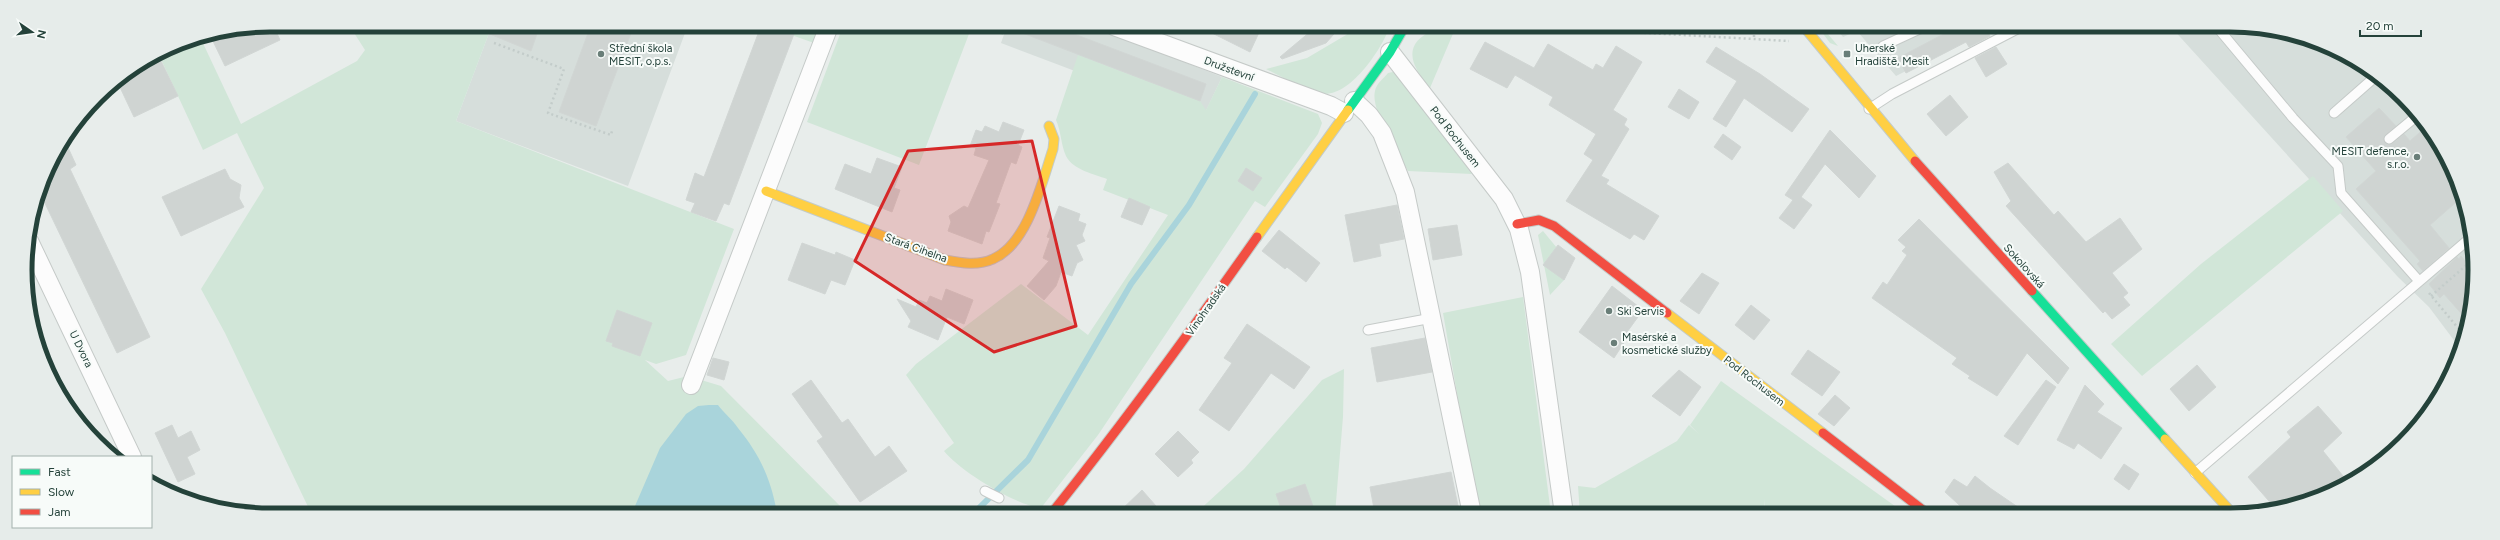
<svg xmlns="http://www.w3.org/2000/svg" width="2500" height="540" font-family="Figtree,sans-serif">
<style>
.built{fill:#d6dedb}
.green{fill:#d1e6d8}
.water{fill:#a9d4db}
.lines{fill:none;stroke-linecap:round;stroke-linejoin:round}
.stream{stroke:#a9d4db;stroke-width:6}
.building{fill:#cfd4d2;stroke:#d1d6d4}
.lane-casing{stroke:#c5cac8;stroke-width:11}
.street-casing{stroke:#c5cac8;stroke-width:20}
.fast-casing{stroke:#c3cbc8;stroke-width:11}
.slow-casing{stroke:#c3cbc8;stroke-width:11}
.jam-casing{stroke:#c3cbc8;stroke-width:11}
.path{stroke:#c3ccca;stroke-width:2.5;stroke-dasharray:2 3;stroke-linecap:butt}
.lane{stroke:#fcfcfc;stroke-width:9}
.street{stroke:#fcfcfc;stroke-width:18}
.fast{stroke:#16e098;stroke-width:9}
.slow{stroke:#ffcf43;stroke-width:9}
.jam{stroke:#f24e42;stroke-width:9}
.marked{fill:#d62828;fill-opacity:0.2;stroke:#d62828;stroke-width:3;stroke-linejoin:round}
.poi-dot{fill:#697e78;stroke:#f7fbf9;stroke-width:1.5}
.labels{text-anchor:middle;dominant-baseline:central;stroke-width:4;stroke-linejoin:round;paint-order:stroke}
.poi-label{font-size:11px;fill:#24423a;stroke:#f7fbf9;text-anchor:start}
.street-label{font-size:11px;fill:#24423a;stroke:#f7fbf9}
.rim{fill:none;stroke:#24423a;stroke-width:5}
</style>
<rect width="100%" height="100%" fill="#e8edeb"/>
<path class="built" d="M492 25H688L628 186 456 121Z
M1007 26H1092L1222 77 1202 119 1001 43Z
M1835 27H1993L1896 76 1857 31 1843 37Z
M2171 27H2262L2352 58 2424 121 2467 206 2473 302 2459 347 2429 307 2398 277Z"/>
<path class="green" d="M349 25H492L456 121 734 229 686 355 656 364 645 360 668 381 688 376 721 386 847 513H311L225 333 201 289 264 188 237 133 203 150 159 55 176 44 201 39 241 124 357 61 365 50Z
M766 26H822L814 43Z
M843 26H972L919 165 807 122Z
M979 26H1007L1003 35Z
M1356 26H1390C1382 49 1348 101 1319 93 1301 88 1283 77 1266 69L1307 58 1346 35Z
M1818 27H1822L1838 46 1830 43Z
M1436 29H1455L1430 88C1410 65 1401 43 1436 29Z
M1078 55 1200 101 1206 110 1222 77 1318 114 1322 123 1318 134 1265 207 1255 201 1098 435 1041 508C1015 505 960 471 944 451L954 443 906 375 916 364 1021 284 1088 335 1168 215 1103 190 1107 179C1094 174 1073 170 1066 156 1061 145 1061 131 1056 120Z
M1393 72 1398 74 1472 174 1408 171C1399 153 1370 110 1375 91 1376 84 1384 78 1388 73Z
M2313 176 2343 211 2142 376 2111 344 2201 264Z
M1543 231 1571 265 1564 280 1550 295 1538 235Z
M1523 297 1551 514H1478L1443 313Z
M1344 369 1343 417 1335 514H1195L1244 469 1322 380Z
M1721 381 1906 514H1765L1764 499V514H1580L1578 486 1595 488 1677 441 1689 425 1699 434 1690 425Z"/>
<path class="water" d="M709 405H718C724 413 732 419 738 428 760 455 771 479 777 513H632L660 448 686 414 698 406Z"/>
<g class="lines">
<path class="stream" d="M974 513 1028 460 1131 284 1189 205 1255 94"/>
</g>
<path class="building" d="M270 25H273L280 40 225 66 211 37Z
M468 25H540L531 51Z
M591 25H634L596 126 559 112Z
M761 26H797L729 205 724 203 716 221 691 212 695 203 686 200 695 173 704 177Z
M1004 26H1053L1206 84 1200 101Z
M1198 26H1262L1250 52Z
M1317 26H1341L1326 43 1282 59 1280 57Z
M1957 27H1995L1987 31 1990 36 1969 47 1966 42 1906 73 1898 58Z
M1485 42 1534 68 1548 44 1593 70 1596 64 1603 68 1616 46 1642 62 1613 110 1627 119 1624 125 1629 129 1601 176 1609 180 1606 184 1659 216 1644 240 1634 234 1630 239 1566 201 1593 160 1584 154 1596 134 1549 105 1553 97 1515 75 1507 88 1470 69Z
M1716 47 1760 74 1809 109 1792 132 1744 98 1726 127 1713 119 1737 81 1706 62Z
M1996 47 2007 64 1986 77 1975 58Z
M160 59 178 96 134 117 118 83 138 69Z
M1679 89 1699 102 1689 119 1668 107Z
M1950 95 1968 117 1946 136 1927 114Z
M2379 108 2396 126 2384 137 2387 144H2392L2404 134 2410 141 2427 126 2462 197 2430 225 2449 248 2423 271 2417 264 2420 261 2356 189 2376 171 2346 137Z
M1003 122 1024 130 1018 145 1022 147 1016 164 1011 162 996 203 1000 204 989 232 986 231 982 244 948 231 951 222 949 216 964 206 968 208 989 160 974 155 976 148 970 146 976 130 982 132 985 126 999 132Z
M1830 130 1876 176 1859 198 1825 164 1801 197 1812 205 1794 229 1779 218 1793 200 1785 195Z
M1723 134 1741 147 1732 160 1714 147Z
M65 141 76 165 70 169 150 337 117 353 41 195 50 162Z
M877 158 902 167 894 188 900 190 892 212 835 189 845 164 871 174Z
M2008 163 2054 215 2058 211 2086 242 2120 218 2142 249 2112 273 2128 293 2123 297 2130 305 2112 319 2105 311 2103 313 2006 206 2011 201 1994 172Z
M1246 168 1262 178 1253 191 1238 181Z
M225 169 230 179 241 185 239 198 244 207 181 236 162 197Z
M1129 198 1150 207 1142 225 1121 217Z
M1397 205 1404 239 1379 244 1381 256 1354 262 1345 215Z
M1059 206 1080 214 1078 221 1086 224 1082 235 1085 241 1076 245 1083 260 1077 263 1072 276 1061 272 1056 286 1044 300 1027 286 1049 261 1043 258 1050 238 1047 237Z
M1919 219 2069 368 2058 384 2027 353 1997 396 1968 378 1970 376 1952 364 1957 358 1872 298 1883 282 1887 285 1907 255 1902 251 1906 247 1898 240Z
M1457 225 1462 255 1433 260 1428 229Z
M1279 230 1320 263 1306 282 1287 267 1285 269 1262 251Z
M802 243 835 255 836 252 855 260 845 285 831 280 825 294 788 280Z
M1558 245 1575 258 1564 280 1543 265Z
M2461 256 2471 268 2473 302 2467 320 2444 294 2440 298 2429 284 2457 257 2459 259Z
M1702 273 1719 283 1699 314 1680 301Z
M1612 286 1643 310 1622 339 1625 341 1614 358 1579 332Z
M946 289 973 300 964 324 947 317 938 340 908 327 911 321 897 299 916 307 919 300 927 303 930 296 942 301Z
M1751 305 1770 320 1754 340 1735 325Z
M617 310 652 323 640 356 612 346 613 343 606 341Z
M1247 324 1310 367 1294 389 1271 373 1229 431 1199 410 1232 363 1224 358Z
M1425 338 1432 372 1377 382 1371 348Z
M1808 350 1840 372 1822 396 1791 374Z
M713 358 729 362 724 380 707 375Z
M2197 365 2216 387 2189 411 2170 389Z
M1679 370 1701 387 1680 416 1652 396Z
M811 380 842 423 848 419 875 457 889 446 907 471 860 502 817 441 823 437 792 394Z
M2046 380 2056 387 2018 445 2004 436Z
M2085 385 2104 404 2097 412 2122 428 2101 459 2078 443 2074 449 2057 440Z
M1835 395 1850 408 1834 426 1818 414Z
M2318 406 2342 433 2323 451 2347 481 2324 496 2275 508 2248 477 2291 437 2287 432Z
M172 425 178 438 191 431 200 450 187 457 195 474 178 482 155 433Z
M1178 431 1199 452 1191 460 1193 463 1178 477 1155 454Z
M2124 464 2139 474 2129 490 2114 479Z
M1451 472 1458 506 1416 514H1375L1370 487Z
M1975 476 1990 488 2028 514H1969L1945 492 1954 479 1967 487Z
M1305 484 1314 509 1301 514H1283L1276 494Z
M1142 490 1163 514H1117Z"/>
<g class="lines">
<defs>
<path id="lane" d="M2217 27 2293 118 2338 166 2341 193 2419 281
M1883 46 1924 27
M1869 109 1892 94 2021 27
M2334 113 2375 77
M2389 139 2418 115
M1368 330 1432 318
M2195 473 2469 239
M985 491 999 498"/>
<path id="street" d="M1114 26 1331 106 1344 113
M1390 52 1504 199 1519 229 1530 272 1564 514
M1354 101 1369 115 1382 133 1405 192 1472 514
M29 241 132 457
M691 385 829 26"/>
<path id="fast" d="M1348 110 1390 52 1405 26
M2032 291 2165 439"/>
<path id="slow" d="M1804 27 1915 161
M766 191 945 260C961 263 978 266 993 259 1028 244 1042 182 1053 149L1054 139 1049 126
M1257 237 1348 110
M1667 313 1823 433
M2165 439 2233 514"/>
<path id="jam" d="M1915 161 2032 291
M1517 224 1539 220 1554 226 1667 313
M1823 433 1928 514
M1051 514C1123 424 1191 331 1257 237"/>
</defs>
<use href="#lane" class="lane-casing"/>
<use href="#street" class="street-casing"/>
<use href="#fast" class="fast-casing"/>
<use href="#slow" class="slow-casing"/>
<use href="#jam" class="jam-casing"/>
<path class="path" d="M1524 26 1789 41
M1754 37V27
M494 43 564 69 548 113 611 135 612 131
M2429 293 2463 334
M2431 296 2470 262"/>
<use href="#lane" class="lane"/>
<use href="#street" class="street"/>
<use href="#fast" class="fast"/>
<use href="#slow" class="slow"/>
<use href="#jam" class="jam"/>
</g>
<path class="marked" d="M1032 141 1076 326 994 352 855 261 908 151Z"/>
<g class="poi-dot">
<circle cx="601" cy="54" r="4"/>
<rect x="1843" y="50" width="8" height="8" rx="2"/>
<circle cx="2417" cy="157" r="4"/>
<circle cx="1609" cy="311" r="4"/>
<circle cx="1614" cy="343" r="4"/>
</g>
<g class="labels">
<g class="poi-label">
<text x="609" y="48">Střední škola<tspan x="609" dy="13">MESIT, o.p.s.</tspan></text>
<text x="1855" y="48">Uherské<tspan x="1855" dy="13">Hradiště, Mesit</tspan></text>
<text x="2409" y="151" text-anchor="end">MESIT defence,<tspan x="2409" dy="13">s.r.o.</tspan></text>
<text x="1617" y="311">Ski Servis</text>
<text x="1622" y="337">Masérské a<tspan x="1622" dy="13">kosmetické služby</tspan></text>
</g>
<g class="street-label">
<text transform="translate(1229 69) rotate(20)">Družstevní</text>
<text transform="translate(1455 137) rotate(52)">Pod Rochusem</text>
<text transform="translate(916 248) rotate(20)">Stará Cihelna</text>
<text transform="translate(2024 266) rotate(48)">Sokolovská</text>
<text transform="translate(1206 310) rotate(-55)">Vinohradská</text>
<text transform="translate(81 349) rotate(64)">U Dvora</text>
<text transform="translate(1754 381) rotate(38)">Pod Rochusem</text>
</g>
</g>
<path d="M0 0H2500V540H0ZM270 32H2230A238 238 0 0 1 2468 270V270A238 238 0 0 1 2230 508H270A238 238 0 0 1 32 270V270A238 238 0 0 1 270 32Z" fill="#e6ecea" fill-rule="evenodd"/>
<path class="rim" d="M270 32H2230A238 238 0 0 1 2468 270V270A238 238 0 0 1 2230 508H270A238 238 0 0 1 32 270V270A238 238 0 0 1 270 32Z"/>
<rect x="12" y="456" width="140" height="72" fill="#f7fbf9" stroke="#a3b1ad"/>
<rect x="20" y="469" width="20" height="6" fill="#16e098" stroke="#a3b1ad"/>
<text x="48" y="476" font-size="12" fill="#24423a">Fast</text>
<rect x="20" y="489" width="20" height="6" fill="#ffcf43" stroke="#a3b1ad"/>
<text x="48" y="496" font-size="12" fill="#24423a">Slow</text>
<rect x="20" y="509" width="20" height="6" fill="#f24e42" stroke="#a3b1ad"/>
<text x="48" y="516" font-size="12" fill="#24423a">Jam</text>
<g transform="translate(32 32) rotate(103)" stroke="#f7fbf9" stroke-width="3" paint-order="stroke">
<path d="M0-3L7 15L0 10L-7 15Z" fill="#24423a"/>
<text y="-6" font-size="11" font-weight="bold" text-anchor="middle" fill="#24423a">N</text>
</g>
<path d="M2360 30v6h61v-6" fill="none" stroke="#24423a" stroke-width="2"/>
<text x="2366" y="30" font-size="12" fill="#24423a" stroke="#f7fbf9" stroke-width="3" paint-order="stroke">20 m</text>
</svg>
